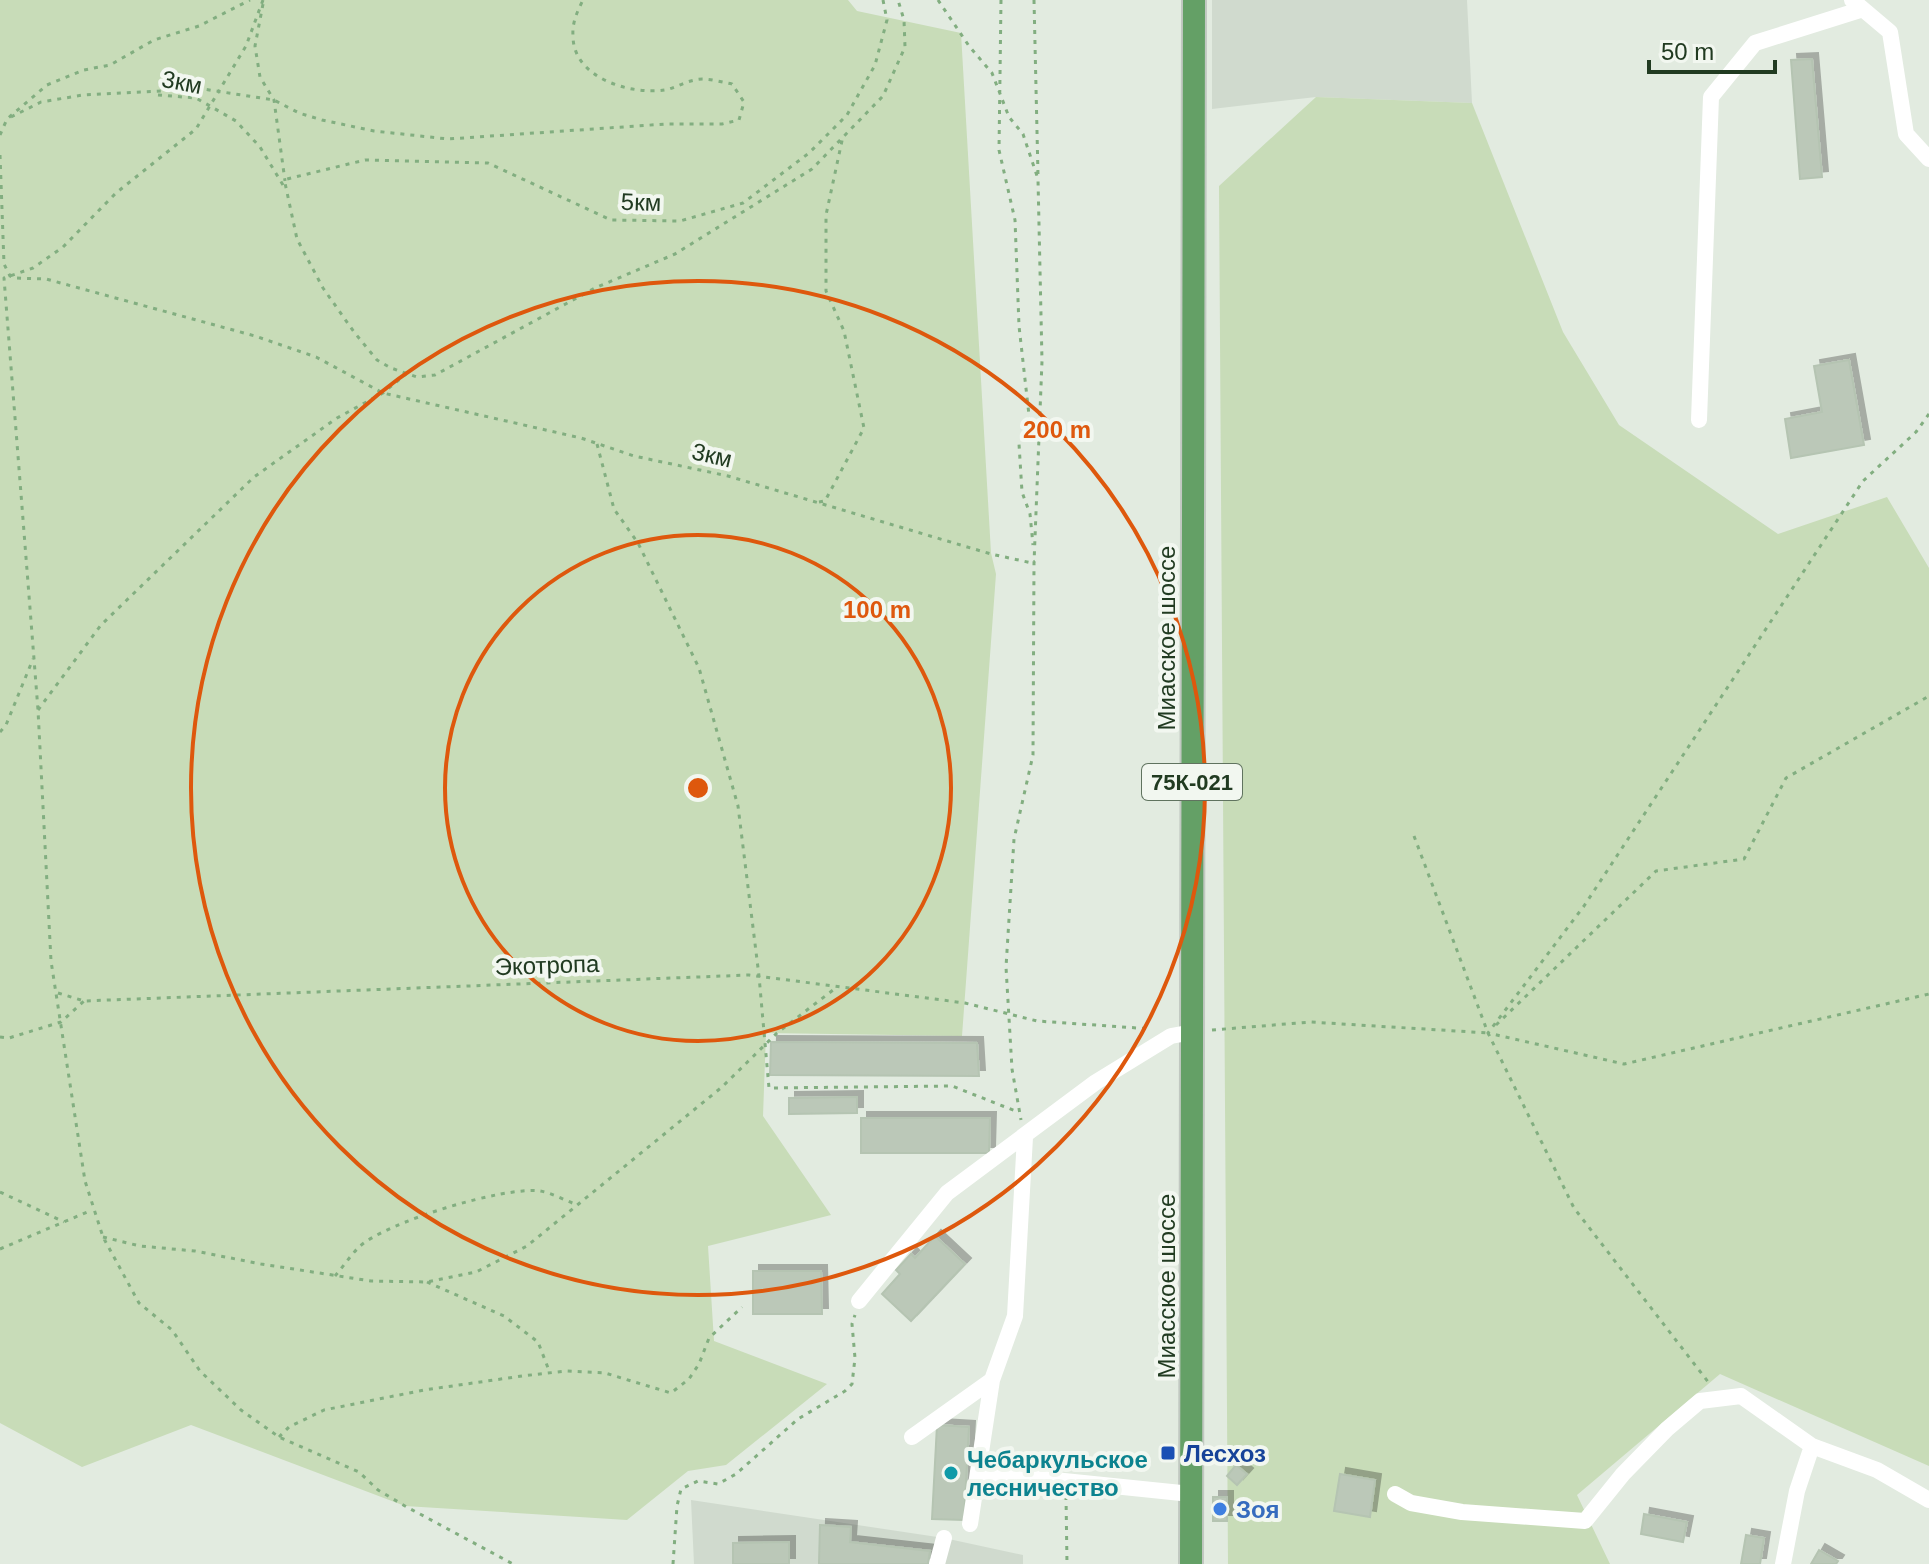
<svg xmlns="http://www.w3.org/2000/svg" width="1929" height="1564" font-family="Helvetica,sans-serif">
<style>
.built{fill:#d0dace}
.green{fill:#c8dcb8}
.building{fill:#bbc8b8;stroke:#b5c4b2;stroke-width:2;filter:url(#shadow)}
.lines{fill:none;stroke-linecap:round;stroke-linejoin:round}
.major-casing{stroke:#c1c8c1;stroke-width:26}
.path{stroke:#82ae80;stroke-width:3;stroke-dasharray:4 6;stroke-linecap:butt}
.minor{stroke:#fff;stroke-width:16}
.major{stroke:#64a066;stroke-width:22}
.ring{fill:none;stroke:#de580d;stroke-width:4}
.transit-dot{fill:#1a4fb4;stroke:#f2f7f0;stroke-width:3}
.culture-dot{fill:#0f9aa8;stroke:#f2f7f0;stroke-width:3}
.shop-dot{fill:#3f7fe0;stroke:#f2f7f0;stroke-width:3}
.labels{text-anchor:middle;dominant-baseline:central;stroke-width:8;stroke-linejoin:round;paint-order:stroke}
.shield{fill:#f2f7f0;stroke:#60735f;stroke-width:2}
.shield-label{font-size:22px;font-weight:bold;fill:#213b21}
.street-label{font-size:24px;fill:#213b21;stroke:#f2f7f0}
.transit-label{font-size:24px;font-weight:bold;fill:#164399;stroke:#f2f7f0;text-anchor:start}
.culture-label{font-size:24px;font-weight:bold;fill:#0d838f;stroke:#f2f7f0;text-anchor:start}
.shop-label{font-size:24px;font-weight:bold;fill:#366cbe;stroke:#f2f7f0;text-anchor:start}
.centre{fill:#de580d;stroke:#f2f7f0;stroke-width:4}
.ring-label{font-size:24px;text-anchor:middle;font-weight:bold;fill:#de580d;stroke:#f2f7f0;stroke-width:8;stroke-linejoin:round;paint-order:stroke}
</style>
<defs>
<filter id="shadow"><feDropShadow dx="6" dy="-6" stdDeviation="0" flood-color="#0004"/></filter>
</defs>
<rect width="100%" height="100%" fill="#e2ebe0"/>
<path class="built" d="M1212 0H1467L1472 103 1316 97 1212 109Z
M691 1500 944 1538 1023 1555V1564H694Z"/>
<path class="green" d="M0 0H848L857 11 961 33 991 553 996 574 962 1036 766 1033 763 1116 831 1215 708 1246 714 1341 827 1384 726 1465 688 1471 627 1520 405 1506 191 1425 82 1467 0 1423Z
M1316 97 1472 103 1563 332 1619 425 1778 534 1887 497 1929 568V1466L1720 1374 1577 1495 1610 1564H1228L1219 186Z"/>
<path class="building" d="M1812 59 1822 177 1800 179 1791 60Z
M1849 360 1864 445 1791 458 1785 419 1822 412 1814 366Z
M771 1042 977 1043 979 1076 770 1075Z
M857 1097V1113L789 1114V1098Z
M861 1118H990L989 1153H861Z
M935 1236 965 1264 911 1321 882 1294 900 1274 896 1270 911 1254 915 1258Z
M753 1271H821L822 1314H753Z
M937 1425 969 1427 964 1520 932 1519Z
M1236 1465 1247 1474 1237 1485 1227 1476Z
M1340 1474 1375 1480 1370 1517 1334 1511Z
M1213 1497H1227V1521H1213Z
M1644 1514 1687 1522 1683 1542 1641 1534Z
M820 1525 851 1527 850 1542 930 1551 928 1564H819Z
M1746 1535 1764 1538 1760 1564H1741Z
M789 1542V1564H733V1543Z
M1819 1550 1838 1561 1836 1564H1811Z"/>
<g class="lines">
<defs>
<path id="major" d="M1191 1564 1194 0"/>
</defs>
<use href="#major" class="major-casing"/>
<path class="path" d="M263 0 246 46 196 129 116 193 63 247 33 268 4 278 38 710 51 961 85 1181 103 1237 139 1303 172 1330 200 1371 241 1410 279 1437 359 1472 378 1490 405 1506 513 1564
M883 0 887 20 875 65 847 115 809 153 743 203 680 221 611 220 488 163 365 160 287 179 285 183 297 239 323 288 354 332 377 360 391 368 417 377 435 375 595 288 675 254 812 169 883 96 905 47 904 20 898 0
M938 0 969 46 992 73 1009 117 1023 134 1038 179 1042 361 1034 563 1033 755 1014 839 1006 967 1012 1069 1021 1120
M1001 0 999 150 1015 220 1019 326 1030 424 1019 444 1022 492 1030 514 1033 545
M1034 0 1038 175
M263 4 255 46 260 77 274 100 285 181
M158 95 196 98 236 121 260 147 283 185
M11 117 41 102 83 95 203 89 274 100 299 113 322 120 374 131 448 139 666 124H722L739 120 744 102 732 84C720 82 706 77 695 80 684 82 675 88 665 90 630 95 573 78 573 36 572 23 577 12 583 0
M0 135 7 119 47 85 84 70 110 65 154 40 199 26 250 0
M0 155 4 264 10 276 14 278 46 279 255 336 316 357 383 393 581 438 634 456 728 476 991 554 1032 563 1035 561
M1929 414 1916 432 1863 481 1584 906 1488 1033 1624 1064 1929 994
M597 444 614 509 638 543 699 668 738 806 759 976 769 1088 952 1086 1018 1112
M819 502 825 501 864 428 844 331 826 291V215L843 136
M38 710 101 625 254 477 337 418 383 393 406 374
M0 732 6 725 33 659
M1414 836 1488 1033 1574 1208 1709 1383
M58 993 84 1001 749 975 965 1003 1037 1021 1152 1029
M1496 1025 1656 871 1744 859 1786 778 1929 696
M1212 1030 1311 1022 1488 1033
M0 1037 9 1038 61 1022 84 1001
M0 1192 64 1222
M103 1237 140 1246 195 1251 261 1264 371 1281 427 1282 476 1272 527 1246 722 1087 777 1033 837 987
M0 1249 92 1210
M335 1276C343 1267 350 1256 359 1247 386 1222 504 1186 540 1191 552 1193 564 1200 575 1204
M427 1282 504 1316 538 1342 550 1373
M279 1437 289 1427 324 1410 424 1390 522 1376 566 1371 605 1373 671 1393 689 1379 699 1364 709 1338 742 1307
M1066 1496 1067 1564
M673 1564 677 1506 681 1489 698 1481 718 1484 736 1474 798 1419 845 1391 852 1384 855 1358 852 1324 855 1315"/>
<path class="minor" d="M1852 0 1890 32 1906 134 1929 159
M1699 420 1711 97 1755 43 1863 9
M859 1301 947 1193 1096 1082 1171 1036 1193 1032
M912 1437 992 1380 1015 1316 1025 1137
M978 1472 1191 1494
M1395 1494 1411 1503 1462 1512 1585 1521 1623 1474 1667 1429 1700 1401 1741 1396 1812 1446 1877 1470 1929 1500
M970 1524 992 1380
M937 1564 944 1538
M1783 1564 1797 1491 1812 1446"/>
<use href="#major" class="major"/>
</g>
<g class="ring">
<circle cx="698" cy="788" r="253"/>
<circle cx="698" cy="788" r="507"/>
</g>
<rect class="transit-dot" x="1160" y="1445" width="16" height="16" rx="4"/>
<circle class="culture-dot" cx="951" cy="1473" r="8"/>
<circle class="shop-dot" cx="1220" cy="1509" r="8"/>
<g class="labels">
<rect class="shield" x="1142" y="764" width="100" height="36" rx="6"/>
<g class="shield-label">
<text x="1192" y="782">75К-021</text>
</g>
<g class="street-label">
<text transform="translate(182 82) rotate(11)">3км</text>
<text transform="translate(641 202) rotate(2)">5км</text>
<text transform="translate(712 455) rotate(13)">3км</text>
<text transform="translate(1166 638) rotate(-90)">Миасское шоссе</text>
<text transform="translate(547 965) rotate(-2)">Экотропа</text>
<text transform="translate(1166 1286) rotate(-90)">Миасское шоссе</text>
</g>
<g class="transit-label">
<text x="1184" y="1453">Лесхоз</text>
</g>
<g class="culture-label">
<text x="967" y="1459">Чебаркульское<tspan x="967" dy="28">лесничество</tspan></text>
</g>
<g class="shop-label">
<text x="1236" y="1509">Зоя</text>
</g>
</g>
<circle cx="698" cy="788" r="12" class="centre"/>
<g class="ring-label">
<text x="1057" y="438">200 m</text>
<text x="877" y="618">100 m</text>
</g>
<path d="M1649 60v12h126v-12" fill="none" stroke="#213b21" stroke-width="4"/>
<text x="1661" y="60" font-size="24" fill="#213b21" stroke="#f2f7f0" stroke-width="6" paint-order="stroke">50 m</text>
</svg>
